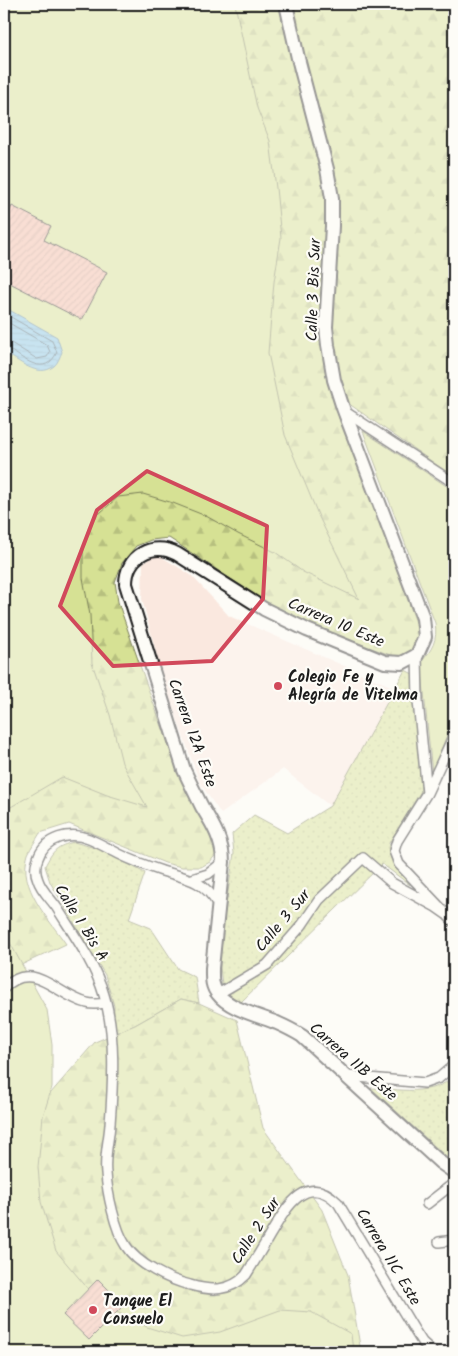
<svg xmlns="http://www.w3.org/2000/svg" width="458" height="1356" font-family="Kalam,sans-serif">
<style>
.built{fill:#fae8df}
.grass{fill:url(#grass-dots);stroke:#797e58}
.forest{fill:url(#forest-firs);stroke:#797e58}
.park{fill:#d6e194;stroke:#797e58}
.water{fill:url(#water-rules);stroke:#5c8296}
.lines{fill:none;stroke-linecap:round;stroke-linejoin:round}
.shore{stroke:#47606d;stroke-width:1}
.building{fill:url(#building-hatch);stroke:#1c1c1c}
.street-casing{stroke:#1c1c1c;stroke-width:12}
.secondary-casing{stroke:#1c1c1c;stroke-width:16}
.street{stroke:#fdfcf7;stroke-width:9}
.secondary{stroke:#fdfcf7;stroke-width:12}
.marked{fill:none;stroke:#d1495b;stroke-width:4;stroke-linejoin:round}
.poi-dot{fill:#d1495b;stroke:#fdfcf7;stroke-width:2}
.labels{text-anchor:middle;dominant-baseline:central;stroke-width:4.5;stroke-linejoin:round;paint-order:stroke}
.street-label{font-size:16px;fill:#1c1c1c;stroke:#fdfcf7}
.poi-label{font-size:16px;font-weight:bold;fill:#1c1c1c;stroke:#fdfcf7;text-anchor:start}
</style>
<defs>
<pattern id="grass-dots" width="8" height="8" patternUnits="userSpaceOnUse" patternTransform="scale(1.25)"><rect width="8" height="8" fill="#d6e194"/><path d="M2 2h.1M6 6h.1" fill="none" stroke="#b7c07f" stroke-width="1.8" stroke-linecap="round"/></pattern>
<pattern id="forest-firs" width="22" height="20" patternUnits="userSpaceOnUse" patternTransform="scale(1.25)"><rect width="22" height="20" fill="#d6e194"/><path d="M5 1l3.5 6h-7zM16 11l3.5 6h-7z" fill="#b7c07f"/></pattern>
<pattern id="water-rules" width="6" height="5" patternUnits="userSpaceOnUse" patternTransform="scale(1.25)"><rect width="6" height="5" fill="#87c6e7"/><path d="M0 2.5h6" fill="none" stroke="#74aac6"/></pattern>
<pattern id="building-hatch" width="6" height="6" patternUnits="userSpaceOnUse" patternTransform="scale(1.25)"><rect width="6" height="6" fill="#f3bba8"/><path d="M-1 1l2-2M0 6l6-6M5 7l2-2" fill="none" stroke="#d0a090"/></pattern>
</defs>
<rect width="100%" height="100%" fill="#fdfcf7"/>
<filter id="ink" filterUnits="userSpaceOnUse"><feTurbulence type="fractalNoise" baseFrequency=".02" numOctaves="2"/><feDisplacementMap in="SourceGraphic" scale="10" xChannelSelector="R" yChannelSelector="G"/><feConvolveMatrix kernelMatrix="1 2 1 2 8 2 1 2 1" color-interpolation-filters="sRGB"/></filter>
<g filter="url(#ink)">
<path class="built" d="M157 554 191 575 229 616 395 688 330 806 283 769 221 814 200 783 185 741 164 683 142 599 143 563Z"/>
<path class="grass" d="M405 670 413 674 421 791 389 843C387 860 400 873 410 885L382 864 240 1003 231 996 222 985 220 967 223 924 234 853 232 834 254 815 287 833 330 806Z
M74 842 99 849 145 873 129 919 151 928 178 969 195 977 199 1003 181 999 135 1025 113 1034 114 1006 105 975 50 882 45 866C53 850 57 846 74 842Z
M454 1076V1164L371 1088C397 1089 433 1097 454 1076Z"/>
<path class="forest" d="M4 4H454V188L452 253 454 280V477L332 392 340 422 377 515 419 631V642L412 652 396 657 325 631 270 605 169 538 151 540 136 546 122 563 115 582 118 602 151 697 185 788 197 812 213 836 217 847 216 854 210 862 201 867H182L165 863 69 824 40 833C36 840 31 847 28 854 17 887 49 919 66 944L4 973Z
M181 999 199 1003 237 1020 263 1128 322 1210 348 1275 361 1352H4V1136L50 1094 95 1042 135 1025Z"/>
<path class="park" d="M4 4H235L257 108 270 141 276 188 281 238 274 282 268 353 285 435 319 517 359 599 303 572 275 552 238 534 206 516 173 503 143 494 118 497 92 520 83 547V578L90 615 92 663 110 715 122 763 147 807 107 795 62 777 4 811Z
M363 431 454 491V717L432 773 421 662C432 650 438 640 435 623Z
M4 932 47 1010 52 1045V1087L43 1116 38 1167 41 1202 56 1251 101 1304 147 1327 182 1338 220 1332 280 1310 311 1312 351 1334 353 1352H4Z"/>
<path class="water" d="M4 307 57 337 62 352C60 356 58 363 54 366 38 379 18 360 4 352Z"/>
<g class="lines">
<path class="shore" d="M4 313 52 341 57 352C45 378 25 359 8 349L4 348
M4 320 47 345 50 352 47 357 37 359 11 343 4 342"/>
</g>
<path class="building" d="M12 206 51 226 44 240 107 272 82 320 4 280V223Z
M98 1279 124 1305 89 1340 63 1315Z"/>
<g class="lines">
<defs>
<path id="street" d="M344 411 454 483
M417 655 418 701 427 793
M454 735 427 793 397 841 394 851 399 864 454 922
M192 879 208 874 223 862
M218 905C204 880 187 878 162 871 147 866 133 861 119 854 109 849 99 843 89 839 70 831 45 837 38 858 35 865 35 873 38 880 41 890 51 899 57 908 74 935 95 964 104 995 116 1034 113 1084 110 1124 109 1140 104 1157 106 1173 107 1192 115 1230 126 1246 137 1264 169 1280 190 1285 211 1291 230 1292 246 1275 254 1262 262 1249 270 1235 285 1210 306 1170 338 1203L415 1331 422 1342 433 1352
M4 988C33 958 57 996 87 1003 93 1005 99 1004 106 1003
M218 994 267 965 302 925 319 900 363 858 392 883 436 907 446 914
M346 1076 425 1083 439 1078 454 1065
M427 1204 454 1183
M439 1242 454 1240"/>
<path id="secondary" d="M286 4 298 58 327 169 332 198V226L326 327 328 345 334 380 343 408 423 618 425 637 417 655 402 663 385 662 307 630 264 609 177 554C152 541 126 556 126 584L184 770C190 783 196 795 202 807 213 825 223 841 223 862L212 968C212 977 211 986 218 994 229 1009 260 1016 277 1023 286 1027 294 1031 302 1036L441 1163 454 1172"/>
</defs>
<use href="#street" class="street-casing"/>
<use href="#secondary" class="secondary-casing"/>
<use href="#street" class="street"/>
<use href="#secondary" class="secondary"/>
</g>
</g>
<path d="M0 0H458V1356H0ZM147 471 267 526 263 599 212 661 113 666 60 606 97 510Z" fill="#fdfcf7" fill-opacity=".55" fill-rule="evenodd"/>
<path class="marked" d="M147 471 267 526 263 599 212 661 113 666 60 606 97 510Z"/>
<g class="poi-dot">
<circle cx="278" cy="686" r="5"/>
<circle cx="93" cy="1310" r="5"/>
</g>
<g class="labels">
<g class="street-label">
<text transform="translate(314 290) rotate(-88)">Calle 3 Bis Sur</text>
<text transform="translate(336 623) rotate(23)">Carrera 10 Este</text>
<text transform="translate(192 733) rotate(70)">Carrera 12A Este</text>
<text transform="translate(283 921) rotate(-50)">Calle 3 Sur</text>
<text transform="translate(81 923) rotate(58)">Calle 1 Bis A</text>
<text transform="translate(353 1062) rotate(41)">Carrera 11B Este</text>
<text transform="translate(256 1231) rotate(-57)">Calle 2 Sur</text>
<text transform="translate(388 1257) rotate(59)">Carrera 11C Este</text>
</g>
<g class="poi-label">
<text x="288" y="677">Colegio Fe y<tspan x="288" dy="18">Alegría de Vitelma</tspan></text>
<text x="103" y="1301">Tanque El<tspan x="103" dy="18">Consuelo</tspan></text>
</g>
</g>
<rect width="458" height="1356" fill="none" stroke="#fdfcf7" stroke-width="20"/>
<rect x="10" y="10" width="438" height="1336" fill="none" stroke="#1c1c1c" stroke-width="2" filter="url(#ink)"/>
</svg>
